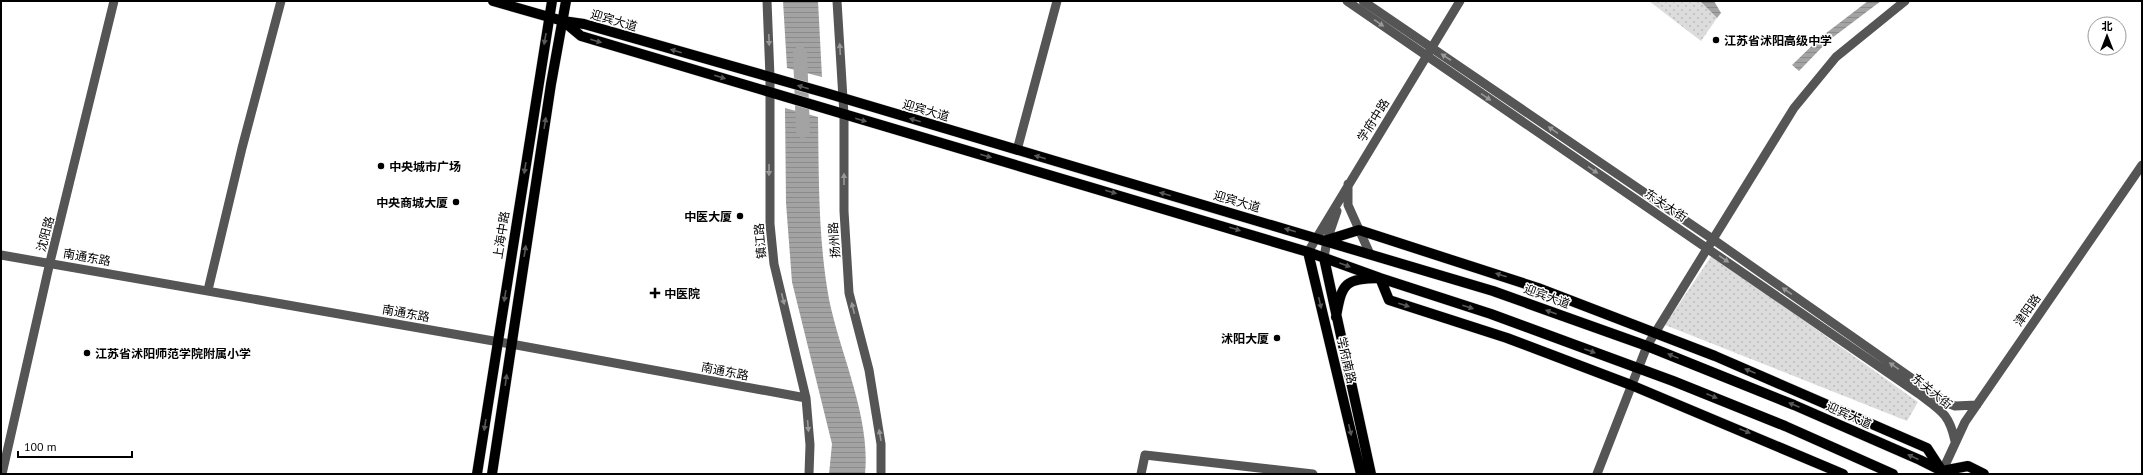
<svg xmlns="http://www.w3.org/2000/svg" width="2143" height="475" font-family="'PT Sans','Noto Sans SC',sans-serif">
<style>
.park{fill:url(#park-dots)}
.water{fill:url(#water-rules)}
.lines{fill:none;stroke-linecap:round;stroke-linejoin:round}
.river{stroke:#a3a3a3;stroke-width:14}
.major-casing{stroke:#dbdbdb;stroke-width:11}
.minor{stroke:#555;stroke-width:9}
.major{stroke:#000;stroke-width:10}
.oneway{fill:#999}
.oneway2{fill:#595959}
.poi-dot{fill:#000;stroke:#fff;stroke-width:1.5}
.labels{text-anchor:middle;dominant-baseline:central;stroke-width:3;stroke-linejoin:round;paint-order:stroke}
.street-label{font-size:12px;fill:#000;stroke:#fff}
.poi-label{font-size:12px;font-weight:bold;fill:#000;stroke:#fff;text-anchor:start}
</style>
<defs>
<pattern id="park-dots" width="8" height="8" patternUnits="userSpaceOnUse"><rect width="8" height="8" fill="#dcdcdc"/><path d="M2 2h.1M6 6h.1" fill="none" stroke="#bbb" stroke-width="1.8" stroke-linecap="round"/></pattern>
<pattern id="water-rules" width="6" height="5" patternUnits="userSpaceOnUse"><rect width="6" height="5" fill="#a3a3a3"/><path d="M0 2.5h6" fill="none" stroke="#8b8b8b"/></pattern>
</defs>
<rect width="100%" height="100%" fill="#fff"/>
<path class="park" d="M1649 1H1700L1717 18 1701 41Z
M1712 255 1918 402 1907 421 1665 325Z"/>
<path class="water" d="M783 1H818L822 77 787 68Z
M1700 1H1714L1721 13 1717 18Z
M1868 1H1881L1828 41 1799 71 1792 65 1821 37Z
M785 108 818 117C819 177 818 239 829 299 840 354 871 417 865 474H829L832 444 792 282 786 203Z"/>
<g class="lines">
<path class="river" d="M800 53 803 131"/>
<defs>
<path id="major" d="M493 1 563 21 584 24 826 93 1493 291 1647 346 1794 405 1920 460 1948 474
M563 21 581 36 1308 252 1380 278 1491 314 1673 381 1785 426 1893 474
M1327 240 1359 230 1538 288 1715 356 1927 448 1942 471 1968 466 1984 474
M1308 252 1361 474
M1324 258 1371 474
M1336 317C1342 282 1345 279 1380 278L1389 300 1507 338 1631 385 1843 474
M477 474 552 1
M492 474 551 84 566 1"/>
</defs>
<use href="#major" class="major-casing"/>
<path class="minor" d="M767 1 770 77V224L774 264 806 398 810 445 809 474
M837 1 844 115V211L849 293 869 370 881 444V474
M1347 1 1919 394C1940 410 1949 413 1955 441
M1363 1 1714 240 1947 403 1955 406 1977 405
M1017 150 1057 1
M1348 184V205L1370 254
M1308 252 1460 1
M1 255 511 344 806 398
M1324 258 1327 240 1337 211
M208 290 242 148 281 1
M2 474 50 262 114 1
M1141 474 1145 455 1313 474
M1597 474 1647 346 1794 108 1836 57 1905 1
M1941 474 1965 422 2142 165"/>
<use href="#major" class="major"/>
</g>
<defs><path id="oneway-solid" d="M-6-.8H1V-3.2L6.5 0L1 3.2V.8H-6Z"/></defs>
<g class="oneway">
<use href="#oneway-solid" transform="translate(1379 23) rotate(35)"/>
<use href="#oneway-solid" transform="translate(769 40) rotate(88)"/>
<use href="#oneway-solid" transform="translate(840 49) rotate(-93)"/>
<use href="#oneway-solid" transform="translate(1446 57) rotate(-147)"/>
<use href="#oneway-solid" transform="translate(1486 97) rotate(34)"/>
<use href="#oneway-solid" transform="translate(1553 130) rotate(-145)"/>
<use href="#oneway-solid" transform="translate(769 170) rotate(90)"/>
<use href="#oneway-solid" transform="translate(1593 170) rotate(34)"/>
<use href="#oneway-solid" transform="translate(844 179) rotate(-90)"/>
<use href="#oneway-solid" transform="translate(1724 259) rotate(35)"/>
<use href="#oneway-solid" transform="translate(1787 291) rotate(-145)"/>
<use href="#oneway-solid" transform="translate(783 299) rotate(76)"/>
<use href="#oneway-solid" transform="translate(853 308) rotate(-104)"/>
<use href="#oneway-solid" transform="translate(1894 366) rotate(-145)"/>
<use href="#oneway-solid" transform="translate(808 426) rotate(85)"/>
<use href="#oneway-solid" transform="translate(880 435) rotate(-100)"/>
</g>
<g class="oneway2">
<use href="#oneway-solid" transform="translate(545 39) rotate(100)"/>
<use href="#oneway-solid" transform="translate(596 41) rotate(16)"/>
<use href="#oneway-solid" transform="translate(676 51) rotate(-164)"/>
<use href="#oneway-solid" transform="translate(720 77) rotate(17)"/>
<use href="#oneway-solid" transform="translate(803 87) rotate(-164)"/>
<use href="#oneway-solid" transform="translate(861 120) rotate(16)"/>
<use href="#oneway-solid" transform="translate(915 120) rotate(-164)"/>
<use href="#oneway-solid" transform="translate(545 123) rotate(-81)"/>
<use href="#oneway-solid" transform="translate(986 156) rotate(16)"/>
<use href="#oneway-solid" transform="translate(1040 157) rotate(-164)"/>
<use href="#oneway-solid" transform="translate(525 168) rotate(99)"/>
<use href="#oneway-solid" transform="translate(1111 192) rotate(16)"/>
<use href="#oneway-solid" transform="translate(1165 194) rotate(-164)"/>
<use href="#oneway-solid" transform="translate(1235 229) rotate(17)"/>
<use href="#oneway-solid" transform="translate(1290 230) rotate(-164)"/>
<use href="#oneway-solid" transform="translate(525 251) rotate(-81)"/>
<use href="#oneway-solid" transform="translate(1345 265) rotate(20)"/>
<use href="#oneway-solid" transform="translate(1501 275) rotate(-162)"/>
<use href="#oneway-solid" transform="translate(505 296) rotate(99)"/>
<use href="#oneway-solid" transform="translate(1320 303) rotate(77)"/>
<use href="#oneway-solid" transform="translate(1404 305) rotate(18)"/>
<use href="#oneway-solid" transform="translate(1468 307) rotate(18)"/>
<use href="#oneway-solid" transform="translate(1551 312) rotate(-160)"/>
<use href="#oneway-solid" transform="translate(1590 351) rotate(20)"/>
<use href="#oneway-solid" transform="translate(1673 356) rotate(-158)"/>
<use href="#oneway-solid" transform="translate(1750 371) rotate(-157)"/>
<use href="#oneway-solid" transform="translate(506 380) rotate(-82)"/>
<use href="#oneway-solid" transform="translate(1712 396) rotate(22)"/>
<use href="#oneway-solid" transform="translate(1794 405) rotate(-157)"/>
<use href="#oneway-solid" transform="translate(485 425) rotate(99)"/>
<use href="#oneway-solid" transform="translate(1350 430) rotate(77)"/>
<use href="#oneway-solid" transform="translate(1745 431) rotate(22)"/>
<use href="#oneway-solid" transform="translate(1913 457) rotate(-156)"/>
</g>
<g class="poi-dot">
<circle cx="1716" cy="40" r="4"/>
<circle cx="381" cy="166" r="4"/>
<circle cx="456" cy="202" r="4"/>
<circle cx="740" cy="216" r="4"/>
<path d="M653 287h4v4h4v4h-4v4h-4v-4h-4v-4h4z"/>
<circle cx="1277" cy="338" r="4"/>
<circle cx="87" cy="353" r="4"/>
</g>
<g class="labels">
<g class="street-label">
<text transform="translate(614 20) rotate(16)">迎宾大道</text>
<text transform="translate(926 110) rotate(16)">迎宾大道</text>
<text transform="translate(1373 120) rotate(-58)">学府中路</text>
<text transform="translate(1237 201) rotate(16)">迎宾大道</text>
<text transform="translate(1666 205) rotate(34)">东关大街</text>
<text transform="translate(45 234) rotate(-75)">沈阳路</text>
<text transform="translate(501 235) rotate(-81)">上海中路</text>
<text transform="translate(834 240) rotate(-94)">扬州路</text>
<text transform="translate(760 241) rotate(-95)">镇江路</text>
<text transform="translate(87 257) rotate(10)">南通东路</text>
<text transform="translate(1547 296) rotate(20)">迎宾大道</text>
<text transform="translate(2027 310) rotate(-55)">津阳路</text>
<text transform="translate(406 313) rotate(10)">南通东路</text>
<text transform="translate(1347 360) rotate(77)">学府南路</text>
<text transform="translate(725 371) rotate(11)">南通东路</text>
<text transform="translate(1932 391) rotate(39)">东关大街</text>
<text transform="translate(1849 415) rotate(24)">迎宾大道</text>
</g>
<g class="poi-label">
<text x="1724" y="40">江苏省沭阳高级中学</text>
<text x="389" y="166">中央城市广场</text>
<text x="448" y="202" text-anchor="end">中央商城大厦</text>
<text x="732" y="216" text-anchor="end">中医大厦</text>
<text x="664" y="293">中医院</text>
<text x="1269" y="338" text-anchor="end">沭阳大厦</text>
<text x="95" y="353">江苏省沭阳师范学院附属小学</text>
</g>
</g>
<rect width="2143" height="475" fill="none" stroke="#000000" stroke-width="4"/>
<g transform="translate(2107 36)"><circle r="19" fill="#ffffff" stroke="#999999"/>
<path d="M0-3L7 15L0 10L-7 15Z" fill="#000000"/>
<text y="-6" font-size="11" font-weight="bold" text-anchor="middle" fill="#000000">北</text>
</g>
<path d="M18 451v6h114v-6" fill="none" stroke="#000000" stroke-width="2"/>
<text x="24" y="451" font-size="12" fill="#000000" stroke="#ffffff" stroke-width="3" paint-order="stroke">100 m</text>
</svg>
